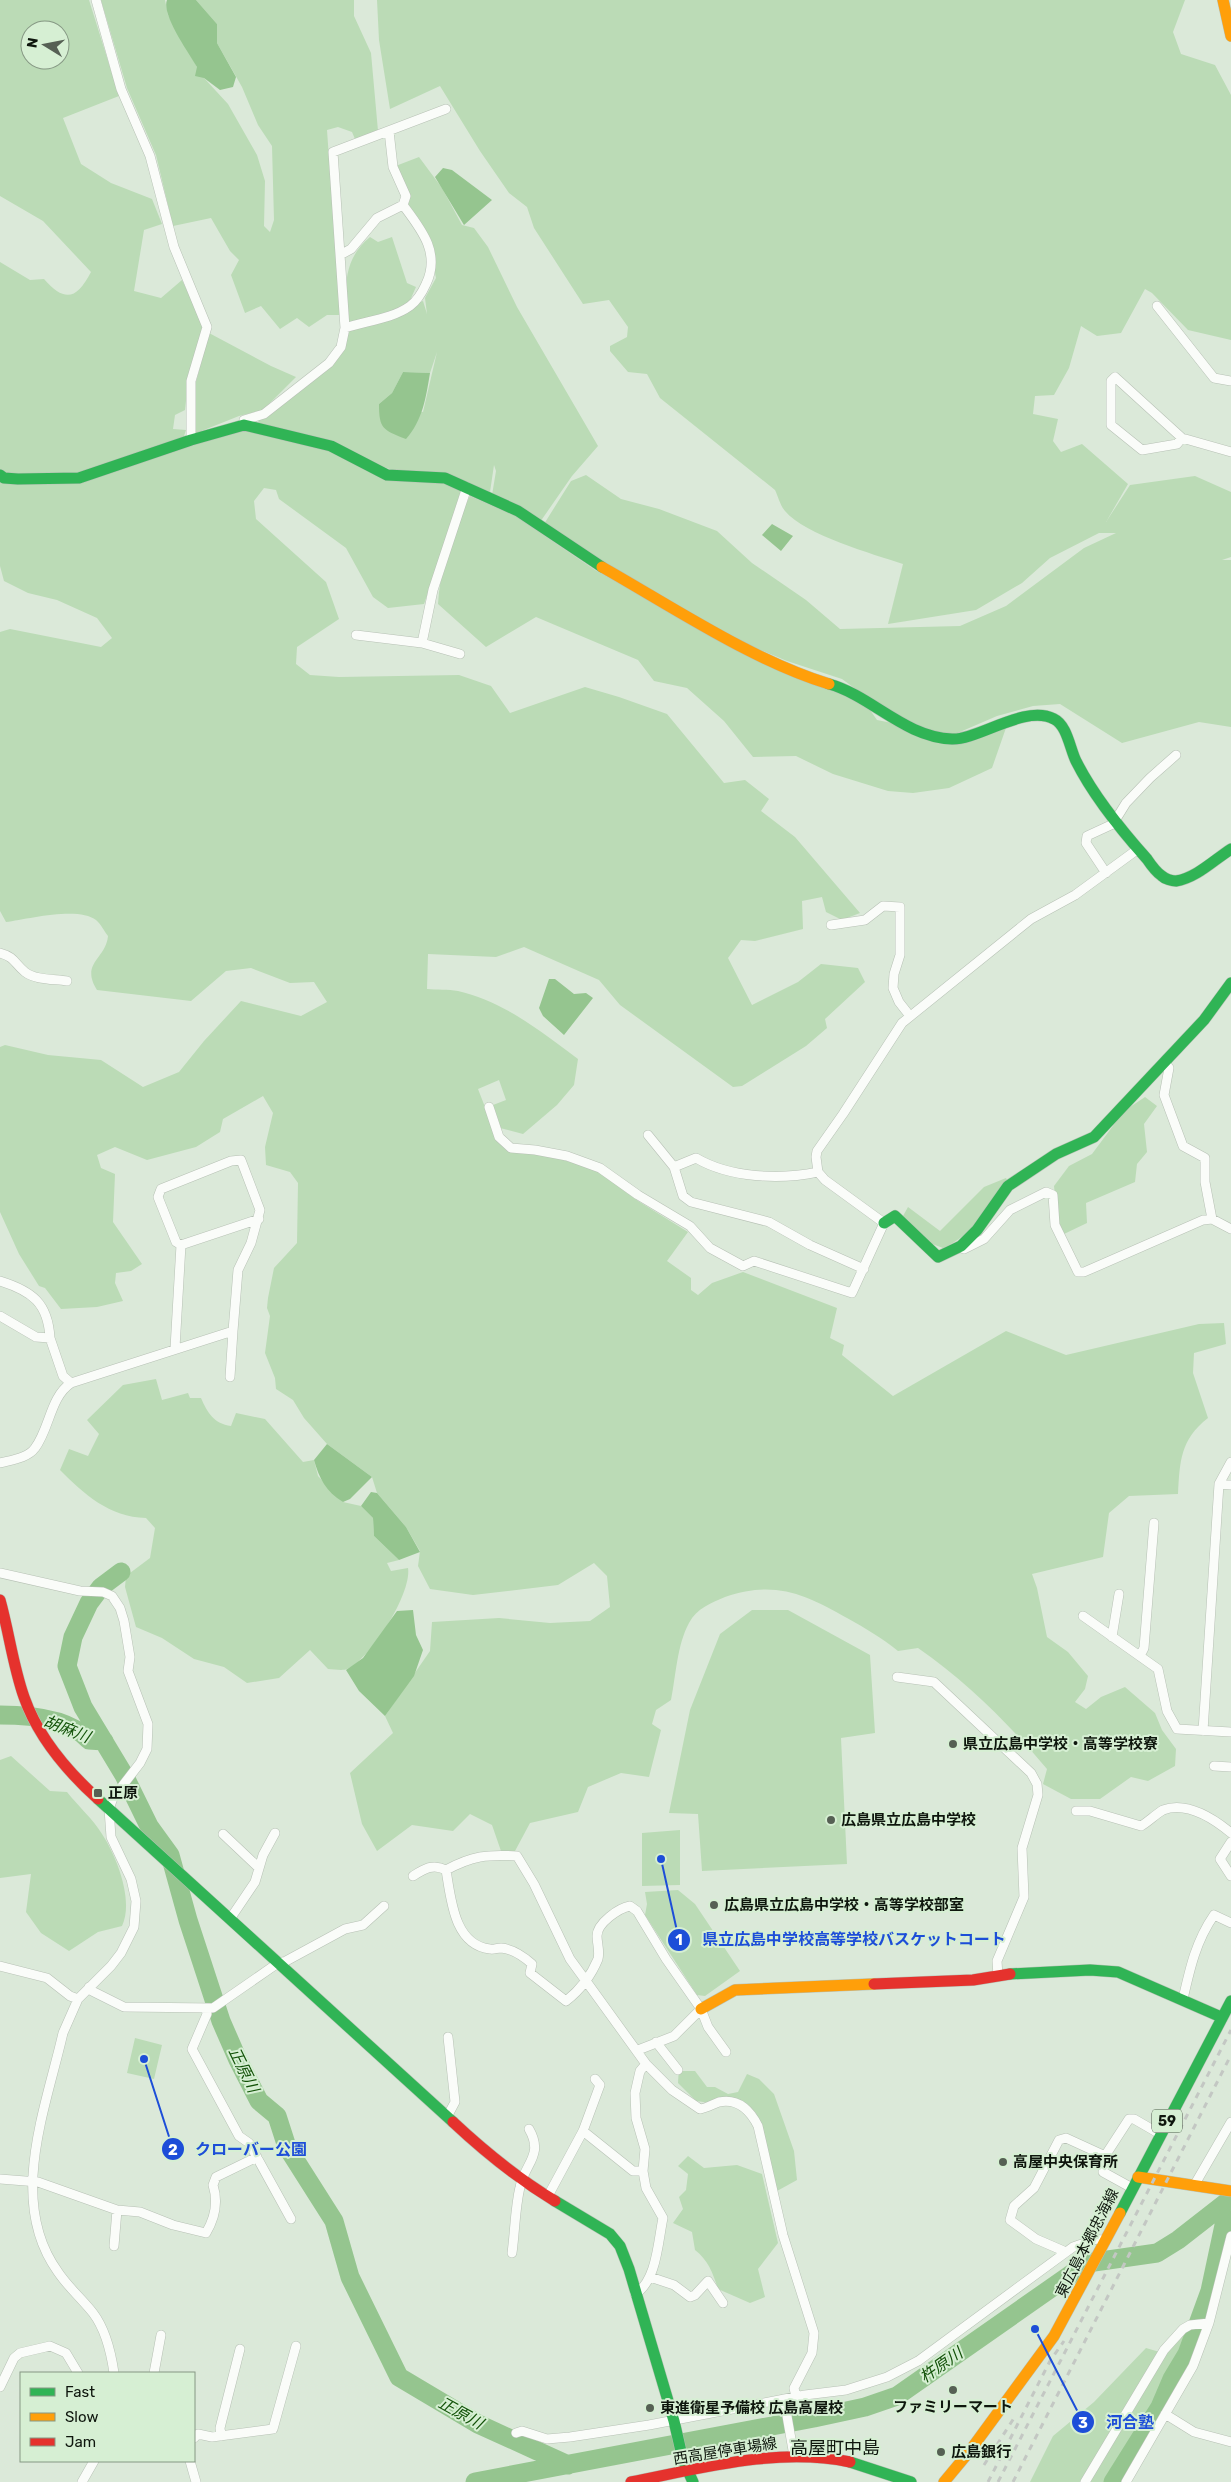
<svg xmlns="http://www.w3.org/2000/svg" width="1231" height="2482" font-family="Rubik,'Noto Sans JP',sans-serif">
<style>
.green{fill:#bbdbb6;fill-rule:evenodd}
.water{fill:#95c58f}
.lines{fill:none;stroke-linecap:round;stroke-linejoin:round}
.river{stroke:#95c58f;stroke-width:19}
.street-casing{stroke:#b7c1b5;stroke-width:10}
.fast-casing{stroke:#b7c1b5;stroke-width:12}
.slow-casing{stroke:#b7c1b5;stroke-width:12}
.jam-casing{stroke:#b7c1b5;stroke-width:12}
.street{stroke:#fafcf9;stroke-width:9}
.fast{stroke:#30b455;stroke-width:11}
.slow{stroke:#ff9f0a;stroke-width:11}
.jam{stroke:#e5322d;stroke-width:11}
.rail{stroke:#c3c7c3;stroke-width:3;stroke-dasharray:6 6;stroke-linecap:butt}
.poi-dot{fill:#566054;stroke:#d6efd3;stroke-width:2}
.labels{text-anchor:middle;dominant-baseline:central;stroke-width:4;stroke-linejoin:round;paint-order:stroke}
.shield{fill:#d6efd3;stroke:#4a5748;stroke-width:1}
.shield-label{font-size:14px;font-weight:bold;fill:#0e160d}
.poi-label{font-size:15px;font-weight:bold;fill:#0e160d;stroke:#d6efd3;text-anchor:start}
.street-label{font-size:15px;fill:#0e160d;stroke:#d6efd3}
.water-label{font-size:16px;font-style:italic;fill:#125208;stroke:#d6efd3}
.quarter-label{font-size:18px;fill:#0e160d;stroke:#d6efd3}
.leader{fill:none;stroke:#1d4ed8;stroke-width:2}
.callout-dot{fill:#1d4ed8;stroke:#d6efd3;stroke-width:2}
.mark-label{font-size:15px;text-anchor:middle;font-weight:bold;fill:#fff}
.callout-label{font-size:16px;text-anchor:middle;font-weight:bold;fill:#1d4ed8;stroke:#d6efd3;stroke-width:4;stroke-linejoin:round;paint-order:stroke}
</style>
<rect width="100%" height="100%" fill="#dbe9d9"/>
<path class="green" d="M0 0H89L119 96 63 118 81 164 111 183 152 199 162 224 144 230 134 291 161 298 182 280 204 326 188 382 185 410 175 415 173 429 186 430 182 442 78 475 5 476 0 472V262L30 280 44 279C65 303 77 299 91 272L43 221 0 196ZM30 30H60V60H30Z
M101 0H165L168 15 197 67 204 78 228 104 257 155 265 181 264 226 270 232 274 220 272 146 258 125 242 87 217 43V24L196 0H354V16L371 53 378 131 355 139 352 132 338 127 327 130 340 315H327L309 327 297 318 280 329 261 306 245 313 231 275 239 260 230 251 211 218 173 226 156 155 127 88Z
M377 0H1185L1173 32 1181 54 1215 65 1231 95V340L1188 330 1152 293 1145 289 1121 333 1097 336 1081 326 1069 368 1054 395 1035 396 1033 414 1058 419 1053 441 1061 452 1082 444 1128 484 1106 522 1130 485 1195 476 1231 492V557L1222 560H1231V727L1199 722 1122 743 1060 704 1033 706 997 716 953 735H937L883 709 842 679 787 661 732 638 601 563 544 524 571 481 586 475 621 499 659 509 717 531 752 563 806 600 840 629 960 626 1006 606 1084 548 1116 533H1099L1050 558 1022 583 976 610 888 624 903 564C873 554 805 535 785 511 780 505 778 496 775 490L660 398 647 374 628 372 610 351V346L627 337 628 327 609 300 583 304 534 228 527 207 509 193 480 151 440 86 390 109 379 40Z
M419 157 442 188 462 225 474 228 488 247 517 307 598 446 572 476 538 525 492 495 496 471 494 465 490 492 445 474 398 472 258 423 259 419 331 365 348 332 358 325 423 301 427 314 425 298 436 278 428 235 403 205 406 196 393 167ZM437 352 423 412 379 404 392 393 403 372 430 373Z
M370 237 378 242 392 237 407 283 416 287 408 305 372 319 347 322C345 289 342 260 370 237Z
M209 333 271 366 296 377 263 410 239 416 194 434 196 382Z
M242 429 335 452 383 479 435 480 461 491 459 505 424 604 388 608 373 597 346 548 279 499 276 490 264 488 254 501 256 519 326 582 339 619 297 647 296 664 310 675 339 677 459 675 491 686 510 713 585 687 619 697 667 714 724 783 745 780 769 799 761 811 795 837 860 913 842 920 826 912 822 897 802 901 803 929 755 941 741 940 728 958 752 1005 798 982 821 964 858 968 865 982 825 1019 827 1028 806 1046 742 1086 733 1087 620 1005 599 980 524 947 496 957 428 954 427 989C437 990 448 989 458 991 503 1001 542 1032 578 1059L574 1085 557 1105 523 1134 500 1128 493 1105 506 1100 499 1080 478 1089 497 1138 513 1151 556 1158 595 1169 638 1201 688 1232 667 1261 691 1278V1290L698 1295 712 1283 743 1272 837 1308 830 1338 844 1345 842 1355 893 1396 1006 1331 1066 1355 1199 1324 1224 1323 1226 1344 1194 1353 1193 1373 1208 1418C1180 1440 1180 1461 1178 1494L1129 1496 1109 1513 1103 1557 1032 1574 1037 1588 1047 1637 1068 1652 1088 1676 1085 1689 1075 1702 1086 1709 1101 1697 1125 1687 1155 1713 1162 1730 1176 1749 1175 1766 1148 1781 1131 1777 1100 1799H1071L1043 1784 1047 1769C1009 1724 967 1682 918 1648L898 1651C882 1638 865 1628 847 1618 805 1594 774 1580 725 1597 711 1603 697 1608 689 1623 677 1645 676 1675 671 1700L656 1710 652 1724 661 1730 649 1777 621 1773 588 1787 578 1812 530 1823 515 1851H501L492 1825 470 1814 453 1831 412 1825 377 1851 362 1824 350 1773 393 1733 385 1716 430 1651 432 1622 499 1618 550 1623 590 1621 610 1607 607 1576 594 1563 558 1585 473 1595 430 1589 418 1566 420 1551 406 1527 377 1493 372 1477 327 1444 304 1418 293 1400 276 1389 275 1378 265 1353 270 1316 267 1308 268 1298 274 1268 297 1243 298 1183 290 1172 266 1165 265 1147 273 1113 263 1096 223 1119 220 1132 196 1147 147 1160 115 1147 97 1155 101 1168 115 1174 113 1222 142 1264 131 1271 116 1273 115 1283 123 1301 97 1307 61 1309 45 1288 39 1286 19 1254 0 1212V1047L5 1045 48 1055 101 1060 143 1087 179 1072 204 1041 241 1001 301 1016 327 1002 314 982 290 983 251 968 226 971 191 1001 97 990C80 963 106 959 108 936 104 931 101 924 96 920 79 906 27 919 6 922L0 911V632L10 629 101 647 112 638 97 618 57 600 28 593 4 581 0 566V480L79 483Z
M470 496 514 515 595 570 730 644 845 694 868 707 877 720 897 724 935 741 1007 725 992 768 949 788 913 793 888 791 833 774 796 756 753 757 724 721 687 688 654 681 638 660 536 617 486 647 438 604C440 568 453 528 470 496Z
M1145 1097 1157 1106 1144 1124 1147 1152 1137 1164 1135 1182 1086 1203 1087 1223 1064 1234 1058 1223 1054 1186 1069 1166 1092 1154 1124 1111Z
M1006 1178 1008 1182C989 1208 973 1235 943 1248L927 1242 903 1216 908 1207 940 1231 984 1187Z
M156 1379 162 1400 188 1393 190 1398H201C207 1412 214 1424 231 1426L236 1413 265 1419 303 1462 314 1460 318 1476 343 1502 361 1506 373 1518 374 1536 399 1560 387 1563 391 1571 408 1568C412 1593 371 1659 347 1669 342 1671 334 1669 328 1669L310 1650 279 1678 247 1683 224 1667 194 1659 162 1638 136 1627 125 1587 126 1576 150 1558 155 1528 146 1518C109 1517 84 1494 60 1470L69 1449 88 1456 99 1434 87 1420 123 1385Z
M752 1610H788L870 1655 875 1733 841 1738 847 1864 702 1871 698 1814 669 1813 690 1710 720 1634Z
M11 1756 50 1791 67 1792C78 1806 93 1819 102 1834 117 1857 134 1901 122 1926L98 1932 69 1951 41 1933 26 1912 31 1874 0 1878V1760Z
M680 1830V1885L642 1886V1833Z
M678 1890 695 1904 740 1971 705 1996 697 1995 645 1915 647 1904 645 1892Z
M135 2038 162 2045 154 2079 127 2073Z
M679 2067 681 2071H695L707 2087H715L728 2094 738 2092 747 2074 759 2079 774 2094 794 2151 797 2180 777 2191 756 2113 739 2099 711 2103 696 2101 678 2083Z
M688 2156 704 2168 737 2165 762 2174 778 2243 758 2269 765 2297 750 2303 718 2289C713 2273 708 2260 695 2250L692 2232 673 2223 683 2209 679 2197 686 2190 688 2174 678 2166Z
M1183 2329 1192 2331 1131 2445 1107 2482H1088L1155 2365 1081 2482H1030L1053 2436 1094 2402 1146 2348 1163 2353Z"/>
<path class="water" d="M167 0H196L217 24V43L236 77 233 87 220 90 204 78 195 76 197 67C189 53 161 14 167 0Z
M443 168 452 170 492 200 464 225 435 177Z
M403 372 430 373C426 397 423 420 406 439 383 430 379 429 379 404L392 393Z
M772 524 793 536 781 551 762 535Z
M549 979H555L574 994 586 993 593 998 564 1035 543 1016 539 1008Z
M327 1444 372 1477 350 1499 343 1502C326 1492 319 1478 314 1460Z
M371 1492 377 1493 406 1527 420 1552 399 1560 374 1536 373 1518 361 1506Z
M413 1610 416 1635 423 1650 414 1676 385 1716 359 1691 346 1670 363 1658 397 1611Z"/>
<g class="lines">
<path class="river" d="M121 1572 101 1587 89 1603 73 1637 67 1666 83 1707 124 1775 149 1826 170 1855 188 1920 221 2021 238 2060 259 2101 277 2116 287 2147 334 2221 350 2277 399 2377 478 2424 568 2465
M0 1715C28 1715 69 1718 89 1740L104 1741
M475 2482 814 2418 865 2407 897 2396 1087 2263 1157 2253 1178 2240 1228 2201
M1113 2482 1160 2407 1172 2379 1187 2354 1210 2291 1230 2197"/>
<defs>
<path id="street" d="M96 0 121 89 150 156 174 247 207 327 191 381V440
M389 131 393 167 406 196 403 205
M340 255 351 249 377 218 403 205C421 229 441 253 426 284 422 293 418 300 410 306 392 319 366 321 345 328
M1157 306 1214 378 1231 381
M244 425V420L264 414 329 363 341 347 345 328 333 152 446 109
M1182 438 1177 444 1142 450 1111 425V381L1115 377 1182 438 1231 452
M356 635 422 643 460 654
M422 643 433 590 467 487
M1106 873 1086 843 1087 836 1113 824 1126 803 1150 778 1176 755
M831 925 865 920 883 906 900 907V955L894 974 893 988 899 1002 910 1016
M0 953C15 957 14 963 25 972 35 980 54 979 67 981
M1164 1062 1169 1068 1164 1095 1183 1146 1205 1158V1182L1212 1219
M489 1107 499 1137 511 1148 535 1150 567 1156 600 1168 638 1195 690 1226 710 1248 743 1266 754 1261 852 1293 884 1223 825 1180 818 1172 816 1157 817 1151 843 1114 902 1023 1031 919 1075 895 1138 849
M648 1135 674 1167 696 1158C730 1178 780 1180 818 1172
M674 1167 683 1196 691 1202 769 1222 810 1245 864 1269
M181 1245 259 1219
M961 1246 964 1249 984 1239 1010 1210 1046 1192 1053 1195 1055 1225 1078 1272H1084L1203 1220 1212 1219 1231 1229
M0 1281C32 1291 48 1303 50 1338
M0 1316 36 1337 50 1338 63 1376 71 1383
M175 1348 181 1245
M230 1377 233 1331
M0 1463C11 1460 28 1458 35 1448 50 1428 50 1397 71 1383L233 1331 238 1270 251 1243 260 1210 241 1160 231 1161 161 1189 158 1197 176 1242 181 1245
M1219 1484 1231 1462
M0 1573 80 1591 103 1592 112 1596 120 1608 124 1621 130 1657 128 1671 148 1724 147 1749 140 1763 113 1798 109 1809 111 1837 131 1879 136 1901 134 1927 121 1953 111 1966 78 1999 63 2033C46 2108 7 2202 58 2272 68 2287 82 2299 93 2313 106 2330 111 2352 114 2373
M1083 1616 1158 1669 1167 1711 1177 1729 1231 1732
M1112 1637 1119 1594
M1140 1656 1144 1648 1154 1523
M897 1677 934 1682 1031 1773 1037 1784 1038 1795 1022 1848 1024 1897 997 1961 998 1976
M1203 1731 1219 1484 1231 1485
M1214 1766 1231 1767
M1076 1811H1090L1141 1826C1148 1822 1156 1814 1163 1810 1187 1801 1214 1819 1231 1833
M223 1834 259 1868
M1231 1842 1220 1859 1231 1876
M446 1870C451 1899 454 1945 490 1949 493 1950 497 1948 501 1948 513 1949 523 1956 532 1964L530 1973 566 2001C580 1990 591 1976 598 1959 600 1951 597 1943 597 1936 597 1923 619 1908 630 1906L637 1911 666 1959 701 2009 708 2027 726 2052
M413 1876C424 1869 433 1863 446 1870 472 1856 487 1854 517 1856L534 1884 570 1959 586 1981 646 2064 672 2090 700 2109C707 2108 713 2104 719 2102 738 2098 750 2110 758 2126L783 2235 814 2333 812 2353 794 2388 796 2397
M230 1919 255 1882 263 1855 275 1833
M0 1966 47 1978 70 1996 78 1999
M89 1987 92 1991 124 2007 213 2008 278 1963 286 1961 345 1929 363 1925 384 1906
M1183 1999C1190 1968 1196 1941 1214 1915L1231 1923
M206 2008 207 2014 192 2049 239 2136 249 2143 291 2219
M656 2042 678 2070
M638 2050 674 2036 701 2009
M447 2117 455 2102 448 2037
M583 2131 633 2171H643
M1103 2159 1129 2119H1134L1160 2134
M0 2179 38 2182 117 2210 140 2212 173 2225 206 2233C215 2218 218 2201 213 2185L216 2177 257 2157
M1195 2184 1231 2122
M548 2196 583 2131 600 2085 595 2079
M114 2246 117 2210
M1066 2252 1036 2239 1010 2220 1014 2206 1034 2188 1059 2140 1066 2138 1101 2154 1104 2164 1103 2172 1132 2188
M512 2253C515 2231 515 2208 520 2187 525 2163 544 2155 529 2129
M650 2277 674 2285 690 2297 695 2295 708 2281 723 2303
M635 2294C657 2281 658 2241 663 2218L646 2188 643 2171 645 2149 636 2118 635 2093 640 2071 646 2064
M154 2373 161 2335
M0 2387 14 2358 20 2353 50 2346 66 2353 78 2373
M784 2399 794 2456
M1165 2414 1194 2432 1231 2442
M516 2433 522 2431 547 2439 570 2437 649 2425 805 2395 846 2390 887 2377 918 2361 1073 2247 1096 2239 1105 2241
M221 2436 220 2428 240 2349
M194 2438 198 2434 212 2437 273 2429 296 2346
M190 2461 196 2482
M82 2482 94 2461
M1085 2482 1164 2350 1183 2329 1190 2325 1209 2323
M1126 2482 1193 2366 1209 2323 1231 2236"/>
<path id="fast" d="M0 475 4 478 18 479 79 478 191 440 244 425 331 446 387 475 445 478 518 511 602 567
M829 684C872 696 904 737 952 739 978 740 1025 704 1054 719 1067 725 1070 749 1076 761 1093 795 1122 831 1147 859 1151 865 1156 872 1162 876 1165 879 1172 881 1176 881 1196 878 1214 860 1231 849
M884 1223 895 1216 938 1257 961 1246 977 1230 1008 1186 1056 1154 1094 1137 1204 1020 1231 983
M98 1799 453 2122
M1010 1974 1090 1970 1118 1972 1221 2017
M555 2201 610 2234 620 2246 629 2269 674 2421 683 2460 693 2482
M1120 2213 1231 2001
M850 2462 911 2482"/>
<path id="slow" d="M1223 0 1231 36
M602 567C671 606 753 661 829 684
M701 2009 735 1990 874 1984
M1138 2177 1231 2191
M944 2482 969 2452 1054 2336 1120 2213"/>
<path id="jam" d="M0 1600C9 1632 13 1666 24 1697 38 1737 67 1771 98 1799
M874 1984 973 1980 1010 1974
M453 2122C485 2152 517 2178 555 2201
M631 2482C702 2468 778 2447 850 2462"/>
</defs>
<use href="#street" class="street-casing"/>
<use href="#fast" class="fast-casing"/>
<use href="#slow" class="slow-casing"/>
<use href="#jam" class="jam-casing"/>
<use href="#street" class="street"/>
<use href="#fast" class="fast"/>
<use href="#slow" class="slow"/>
<use href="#jam" class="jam"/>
<path class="rail" d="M984 2465 1014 2418
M988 2482 1050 2361 1064 2341
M998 2482 1231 2030
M1013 2482 1231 2055"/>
</g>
<g class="poi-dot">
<circle cx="953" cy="1744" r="5"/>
<rect x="93" y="1788" width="10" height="10" rx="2.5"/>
<circle cx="831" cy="1820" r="5"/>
<circle cx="714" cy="1905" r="5"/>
<circle cx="1003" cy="2162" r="5"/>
<circle cx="953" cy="2390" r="5"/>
<circle cx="650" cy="2408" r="5"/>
<circle cx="941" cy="2452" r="5"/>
</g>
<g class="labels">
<rect class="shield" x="1152" y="2109.5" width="30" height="23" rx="4"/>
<g class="shield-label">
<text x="1167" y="2121">59</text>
</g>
<g class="poi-label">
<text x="963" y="1744">県立広島中学校・高等学校寮</text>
<text x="108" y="1793">正原</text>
<text x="841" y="1820">広島県立広島中学校</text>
<text x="724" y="1905">広島県立広島中学校・高等学校部室</text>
<text x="1013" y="2162">高屋中央保育所</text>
<text x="953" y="2407" text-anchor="middle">ファミリーマート</text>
<text x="660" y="2408">東進衛星予備校 広島高屋校</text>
<text x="951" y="2452">広島銀行</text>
</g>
<g class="street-label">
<text transform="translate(1087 2243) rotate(-63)">東広島本郷忠海線</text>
<text transform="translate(725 2451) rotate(-9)">西高屋停車場線</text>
</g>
<g class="water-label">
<text transform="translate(67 1729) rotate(21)">胡麻川</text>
<text transform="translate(244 2070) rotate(64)">正原川</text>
<text transform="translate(941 2365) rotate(-35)">杵原川</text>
<text transform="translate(461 2413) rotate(29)">正原川</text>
</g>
<g class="quarter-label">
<text x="835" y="2448">高屋町中島</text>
</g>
</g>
<path class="leader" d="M661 1859L679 1940M144 2059L173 2149M1035 2329L1083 2422"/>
<g class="callout-dot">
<circle cx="661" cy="1859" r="5"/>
<circle cx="144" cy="2059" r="5"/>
<circle cx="1035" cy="2329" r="5"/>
<circle cx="679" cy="1940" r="12"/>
<circle cx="173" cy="2149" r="12"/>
<circle cx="1083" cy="2422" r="12"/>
</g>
<g class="mark-label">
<text x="679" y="1945">1</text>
<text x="173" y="2155">2</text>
<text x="1083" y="2428">3</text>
</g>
<g class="callout-label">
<text x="854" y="1945">県立広島中学校高等学校バスケットコート</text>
<text x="251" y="2155">クローバー公園</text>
<text x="1130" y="2428">河合塾</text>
</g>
<rect x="20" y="2372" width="175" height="90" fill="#d6efd3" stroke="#869884"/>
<rect x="30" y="2388" width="25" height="8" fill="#30b455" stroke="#869884"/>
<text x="65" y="2397" font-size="15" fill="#0e160d">Fast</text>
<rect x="30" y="2413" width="25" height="8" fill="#ff9f0a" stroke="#869884"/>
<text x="65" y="2422" font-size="15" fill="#0e160d">Slow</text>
<rect x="30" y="2438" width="25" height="8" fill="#e5322d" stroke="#869884"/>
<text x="65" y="2447" font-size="15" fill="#0e160d">Jam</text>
<g transform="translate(45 45) rotate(280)"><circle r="24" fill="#d6efd3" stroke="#869884"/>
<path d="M0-4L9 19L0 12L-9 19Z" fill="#566054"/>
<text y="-8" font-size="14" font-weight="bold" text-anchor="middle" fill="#0e160d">N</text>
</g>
</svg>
